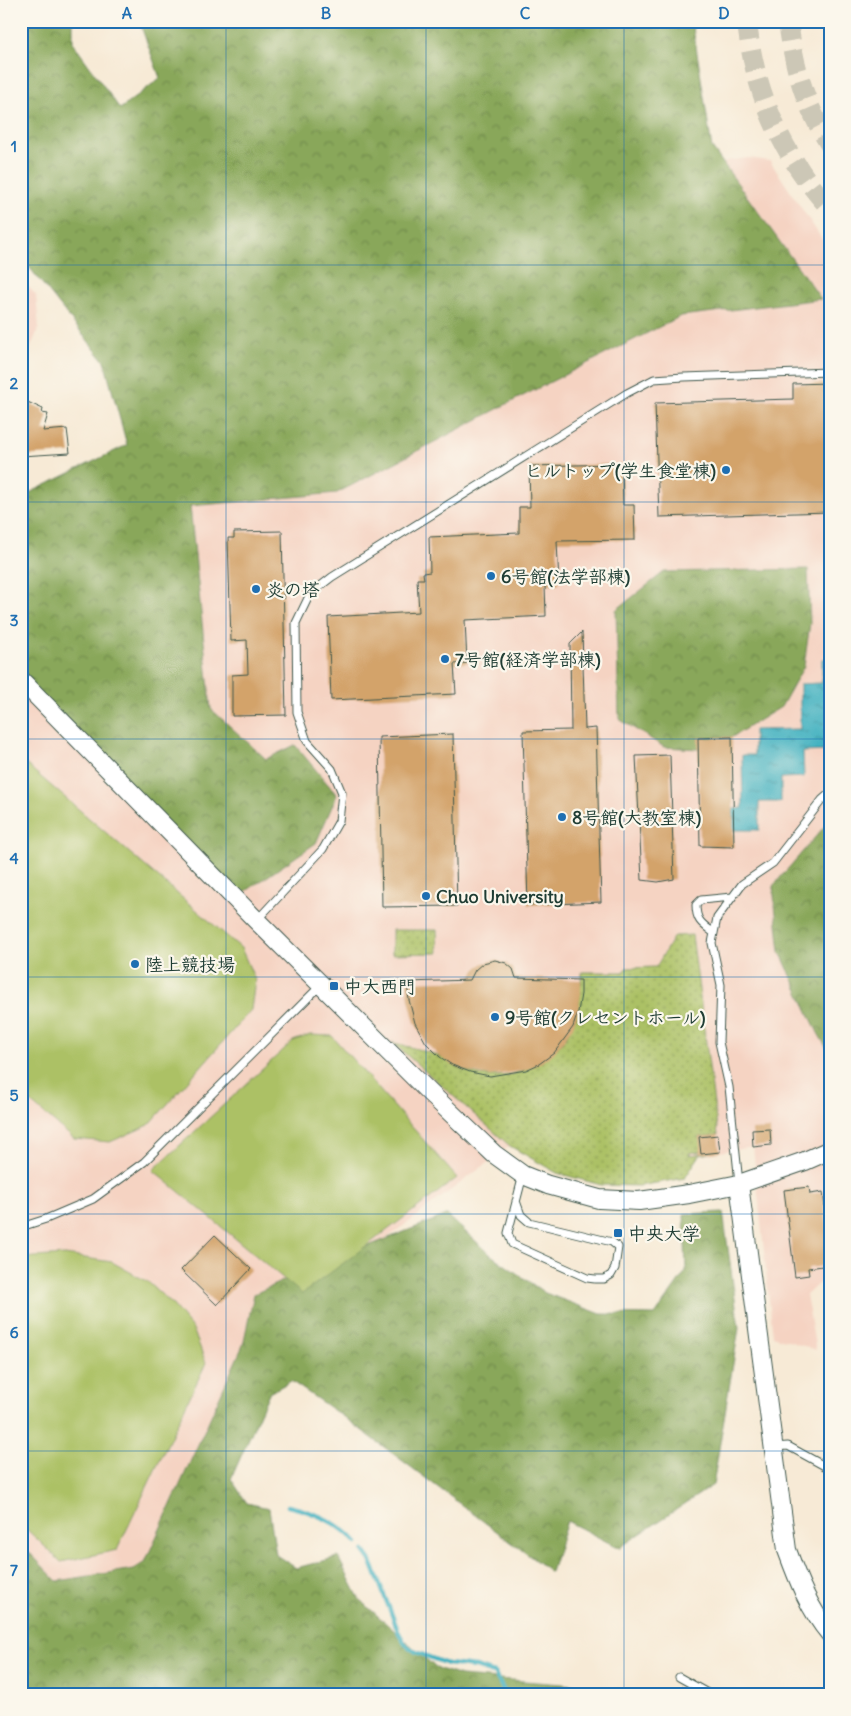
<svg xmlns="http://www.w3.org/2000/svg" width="851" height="1716" font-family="Delius,'Klee One',sans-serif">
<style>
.built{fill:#f5d3c2}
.grass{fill:url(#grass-dots);stroke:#667f4c}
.forest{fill:url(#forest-crowns);stroke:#547247}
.pitch{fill:#acc165;stroke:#667f4c}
.water{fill:url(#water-ripples);stroke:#32787a}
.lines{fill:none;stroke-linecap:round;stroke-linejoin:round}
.stream{stroke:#44b2c1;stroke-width:4.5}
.building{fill:#d3a36a}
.secondary-tunnel{stroke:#ccc7b6;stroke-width:20;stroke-dasharray:20 10;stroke-linecap:butt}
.service-casing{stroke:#3f574c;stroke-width:9}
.tertiary-casing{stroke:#3f574c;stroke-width:20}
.service{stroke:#fff;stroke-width:7}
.tertiary{stroke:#fff;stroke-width:18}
.grid{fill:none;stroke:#1f6fb2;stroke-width:1;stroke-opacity:0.55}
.poi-dot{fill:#1f6fb2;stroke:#fbf7ec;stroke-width:2}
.labels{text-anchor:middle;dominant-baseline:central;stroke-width:4.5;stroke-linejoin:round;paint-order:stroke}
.poi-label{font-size:18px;font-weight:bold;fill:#1f3d34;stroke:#fbf7ec;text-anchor:start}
.neatline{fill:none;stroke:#1f6fb2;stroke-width:2}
.grid-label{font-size:16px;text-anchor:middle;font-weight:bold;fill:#1f6fb2}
</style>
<defs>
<pattern id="grass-dots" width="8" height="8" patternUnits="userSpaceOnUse" patternTransform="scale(1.25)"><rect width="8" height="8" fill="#acc165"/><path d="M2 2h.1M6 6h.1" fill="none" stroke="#8b9e54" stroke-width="1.8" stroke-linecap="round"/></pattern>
<pattern id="forest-crowns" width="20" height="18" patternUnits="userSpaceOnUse" patternTransform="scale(1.25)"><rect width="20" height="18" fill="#89a75a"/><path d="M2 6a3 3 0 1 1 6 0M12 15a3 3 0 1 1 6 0" fill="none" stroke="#6f894b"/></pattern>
<pattern id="water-ripples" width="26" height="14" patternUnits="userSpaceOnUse" patternTransform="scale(1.25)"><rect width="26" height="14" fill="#44b2c1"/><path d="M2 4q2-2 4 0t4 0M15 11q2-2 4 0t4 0" fill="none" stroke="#38929e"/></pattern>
</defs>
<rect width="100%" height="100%" fill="#fbf7ec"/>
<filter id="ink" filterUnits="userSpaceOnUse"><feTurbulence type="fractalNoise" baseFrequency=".02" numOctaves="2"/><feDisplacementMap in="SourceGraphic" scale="10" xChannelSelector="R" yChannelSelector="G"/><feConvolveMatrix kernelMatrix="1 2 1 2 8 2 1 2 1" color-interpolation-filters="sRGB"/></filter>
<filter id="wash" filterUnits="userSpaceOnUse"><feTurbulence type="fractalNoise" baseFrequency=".0096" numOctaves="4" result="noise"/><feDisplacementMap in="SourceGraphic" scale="20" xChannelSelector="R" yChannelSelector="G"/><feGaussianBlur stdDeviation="1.12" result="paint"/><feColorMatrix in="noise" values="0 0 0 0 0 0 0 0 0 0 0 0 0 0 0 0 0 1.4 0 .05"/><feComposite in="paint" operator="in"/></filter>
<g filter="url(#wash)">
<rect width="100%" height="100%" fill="#f7ead6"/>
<path class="built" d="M748 158 770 161 830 251V1273L806 1295 816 1350 773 1336 753 1147 700 1155 685 1178 639 1186 601 1185 557 1173 510 1146 256 1336 145 1573 55 1590 21 1560V646L187 442 611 250 727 161Z
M21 279 36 295 39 328 25 360 21 361Z"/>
<path class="grass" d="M392 930H437L438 953 392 954Z
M692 935 718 1135 699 1137 700 1142 707 1151 689 1153V1155L709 1153 700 1155 685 1178 639 1186 601 1185 557 1173 510 1146 392 1042C407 1047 426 1050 440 1057 445 1059 448 1063 453 1065 463 1071 478 1076 490 1076 529 1078 566 1051 577 1014 581 1000 580 986 582 972H624L626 968 656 967 674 936Z"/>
<path class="forest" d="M21 21H73V43L120 109 160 78 139 21H692L712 148 821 299 681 316 505 405 337 493 190 506 211 709 266 759 295 745 337 795 316 843 239 896 21 683V497L127 445 104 361 21 257Z
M808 569 810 623 804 666 781 707 732 737 699 738V749L664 747 619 719 616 610 664 572Z
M830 820V1054L818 1033 780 952 773 886Z
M723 1212 739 1328 713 1485 619 1548 567 1521 551 1572 348 1420 291 1381 269 1393 231 1479 247 1503 269 1508 276 1555 296 1568 338 1557 360 1600 436 1668 461 1676 586 1686 600 1695H50L21 1680V1544L57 1581 134 1569 145 1562 243 1345 254 1294 307 1270 447 1215 491 1255 545 1293 601 1314 655 1315 686 1271 684 1214Z"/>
<path class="pitch" d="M21 760 241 948 255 980 251 1010 149 1125 110 1142 74 1139 21 1094Z
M310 1035 332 1036 457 1178 302 1294 153 1170 293 1041Z
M65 1255 112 1262 148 1282 172 1304 193 1329 206 1363 117 1550 61 1562 21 1524V1258Z"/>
<path class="water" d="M822 659H830V729L825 730 827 751 803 752 804 777 781 778V802H759V830H733V809L743 808 742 755H754V730L800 729V684L822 683Z"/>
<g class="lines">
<path class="stream" d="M288 1506C314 1512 339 1522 357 1543
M364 1551 370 1559 399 1633 405 1644 416 1652 447 1664 476 1667 494 1673 504 1691 515 1695
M545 1695C556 1693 571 1689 581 1695"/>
</g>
<g id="blocks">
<path class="building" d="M830 383V512L659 517 655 403 793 399V384Z
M21 399 43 409 42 413 48 414 43 431 67 429 70 453 21 456Z
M622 464 623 505H634L635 540 557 541 559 584 545 585 546 616 465 620 467 663 454 664 456 694 331 700 328 617 419 612 417 579H424L423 573 430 572 429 537 519 533V507H530L529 466Z
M282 531 286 715 232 716V675L248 674 247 640 231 641 228 538H234V532Z
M582 632 585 729 596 728 601 902 528 905 523 731 571 730 570 644Z
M453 734 457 906 382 907 379 737Z
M732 737 734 847 700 846 698 738Z
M670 755 674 879 658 882 642 880 636 756Z
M495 960 506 963 513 969 516 978 581 980V994L578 1012 573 1027 554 1053 539 1064 526 1070 490 1076 470 1072 452 1065 440 1057 426 1043 415 1023 409 1000 407 982 470 980 475 970 483 963Z
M770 1129 771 1145 753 1147 752 1130Z
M718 1135 720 1152 701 1154 699 1137Z
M809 1187 810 1194 823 1192 830 1247V1265L808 1268 809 1275 795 1277 784 1190Z
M215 1235 251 1269 217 1305 181 1270Z"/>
</g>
</g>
<g filter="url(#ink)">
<use href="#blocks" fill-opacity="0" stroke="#3f574c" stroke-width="1"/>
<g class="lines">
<path class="secondary-tunnel" d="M747 21C753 89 783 158 830 208
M788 21C794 68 805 105 830 145"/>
<defs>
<path id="service" d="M257 920 323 849 339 821 342 793 332 769 307 741 297 712 296 623 310 594 332 577 627 393 654 379 684 377 830 372
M714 933C702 924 696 921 696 905L701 900 732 897
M739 1183 729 1087 719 1042 721 985 712 943 717 918 742 884 773 863 822 800 830 793
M516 1201 521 1215 529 1222 612 1242 618 1247 615 1268 611 1275 604 1279H595L587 1278 512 1244 508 1233 523 1175
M21 1227 46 1219 93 1199 144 1162 321 985
M773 1447 788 1446 830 1469
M679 1677 711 1695"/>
<path id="tertiary" d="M21 680 256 920 430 1093 494 1154 523 1175 548 1185 599 1199 639 1201 689 1194 739 1184 805 1161 830 1150
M739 1184 787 1550C798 1580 809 1609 830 1634"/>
</defs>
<use href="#service" class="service-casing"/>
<use href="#tertiary" class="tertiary-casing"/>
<use href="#service" class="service"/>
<use href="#tertiary" class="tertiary"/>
</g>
</g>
<path class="grid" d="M226 21V1695M426 21V1695M624 21V1695M21 265H830M21 502H830M21 739H830M21 977H830M21 1214H830M21 1451H830"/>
<g class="poi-dot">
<circle cx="726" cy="470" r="5"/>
<circle cx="491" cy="576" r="5"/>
<circle cx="256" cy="589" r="5"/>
<circle cx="445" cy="659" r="5"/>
<circle cx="562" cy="817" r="5"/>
<circle cx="426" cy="896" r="5"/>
<circle cx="135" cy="964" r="5"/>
<rect x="329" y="981" width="10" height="10" rx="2.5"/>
<circle cx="495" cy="1017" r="5"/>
<rect x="613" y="1228" width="10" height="10" rx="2.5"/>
</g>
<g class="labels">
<g class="poi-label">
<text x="716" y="470" text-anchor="end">ヒルトップ(学生食堂棟)</text>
<text x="501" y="576">6号館(法学部棟)</text>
<text x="266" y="589">炎の塔</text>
<text x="455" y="659">7号館(経済学部棟)</text>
<text x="572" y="817">8号館(大教室棟)</text>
<text x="436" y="896">Chuo University</text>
<text x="145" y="964">陸上競技場</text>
<text x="344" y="986">中大西門</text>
<text x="505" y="1017">9号館(クレセントホール)</text>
<text x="628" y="1233">中央大学</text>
</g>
</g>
<rect width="851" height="1716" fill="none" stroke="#fbf7ec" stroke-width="55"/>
<rect x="28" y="28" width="796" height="1660" class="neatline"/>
<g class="grid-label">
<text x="127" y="19">A</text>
<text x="326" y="19">B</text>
<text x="525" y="19">C</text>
<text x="724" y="19">D</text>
<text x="14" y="152">1</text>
<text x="14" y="389">2</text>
<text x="14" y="626">3</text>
<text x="14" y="864">4</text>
<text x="14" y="1101">5</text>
<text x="14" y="1338">6</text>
<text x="14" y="1576">7</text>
</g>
</svg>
